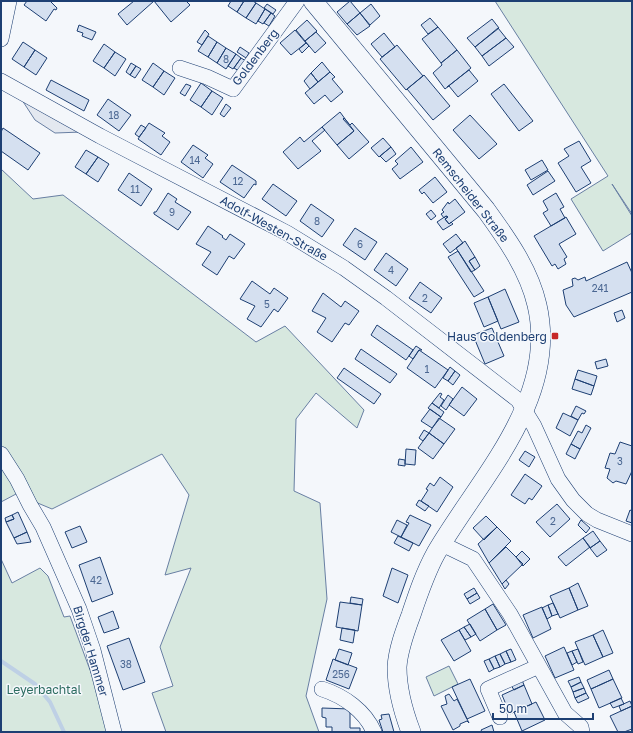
<svg xmlns="http://www.w3.org/2000/svg" width="633" height="733" font-family="'Golos Text',sans-serif">
<style>
.green{fill:#d7e8df;stroke:#687fa3}
.parking{fill:#e3e8f0;stroke:#687fa3}
.lines{fill:none;stroke-linecap:round;stroke-linejoin:round}
.stream{stroke:#bed0e5;stroke-width:4}
.building{fill:#d5e0f0;stroke:#1d3f73}
.minor-casing{stroke:#1d3f73;stroke-width:16}
.major-casing{stroke:#1d3f73;stroke-width:20}
.minor{stroke:#f4f7fb;stroke-width:15}
.major{stroke:#f4f7fb;stroke-width:19}
.poi-dot{fill:#c62828;stroke:#f4f7fb;stroke-width:1.5}
.labels{text-anchor:middle;dominant-baseline:central;stroke-width:3;stroke-linejoin:round;paint-order:stroke}
.number-label{font-size:10px;fill:#4b6792}
.street-label{font-size:12px;fill:#1d3f73;stroke:#f4f7fb}
.poi-label{font-size:12px;fill:#1d3f73;stroke:#f4f7fb;text-anchor:end}
.park-label{font-size:12px;fill:#2c6c60;stroke:#f4f7fb}
</style>
<rect width="100%" height="100%" fill="#f4f7fb"/>
<path class="green" d="M495 1H632V214L612 184 632 216V233L603 251 571 199 608 176Z
M1 169 33 199 63 195 256 342 285 326 364 410 357 428 316 393 296 419 294 491 320 503 327 599 306 696 319 732H166L152 693 173 686 160 647 191 568 165 575 189 495 162 454 52 509 16 494 1 502Z
M1 559 12 583 40 568 48 576 64 617 70 616 113 732H1Z
M449 666 458 684 434 696 426 677Z"/>
<path class="parking" d="M22 100 82 132 55 133 35 120Z"/>
<g class="lines">
<path class="stream" d="M1 661 35 684 50 702 64 732"/>
</g>
<path class="building" d="M27 1H50L57 8 56 10 54 9 46 21 24 5Z
M134 1H186L190 5 171 22 154 1 127 25 118 14Z
M231 1H244L237 12 228 6Z
M244 1H253L256 3 246 18 237 12Z
M350 1 360 13 347 24 337 12Z
M256 3 265 9 256 24 246 18Z
M267 4 276 10 273 14 264 8Z
M371 4 380 16 370 25 360 13Z
M265 9 271 13 263 24 258 21Z
M271 13 275 16 269 26 264 23Z
M360 13 370 26 357 35 347 24Z
M430 18 438 27 428 34 421 25Z
M492 19 499 28 475 47 467 38Z
M307 20 317 31 305 41 296 30Z
M79 25 96 32 92 40 82 36 83 33 77 31Z
M438 27 457 50 441 63 422 39Z
M498 28 506 38 482 56 475 47Z
M205 30 209 34 202 45 197 42Z
M295 30 306 43 291 55 280 43Z
M316 32 326 43 315 53 305 41Z
M384 33 395 47 382 57 371 44Z
M208 36 217 42 208 57 198 51Z
M506 38 514 47 489 66 482 56Z
M23 42 35 50 24 67 12 59Z
M217 42 226 48 217 63 208 57Z
M306 43 309 46 302 53 299 49Z
M104 44 115 52 104 68 93 61Z
M397 45 423 76 406 90 380 59Z
M240 47 249 53 246 58 237 52Z
M226 48 236 54 226 69 217 63Z
M35 50 47 58 36 75 24 67Z
M457 50 471 68 445 89 433 73 442 65 441 63Z
M115 52 126 59 115 76 104 68Z
M236 54 241 58 233 69 228 66Z
M241 58 246 61 239 71 234 68Z
M322 62 330 72 318 82 311 73Z
M131 63 136 66 130 75 126 72Z
M153 63 164 71 153 87 142 80Z
M136 66 141 69 135 78 130 75Z
M469 70 478 81 458 97 449 86 447 87Z
M164 71 175 78 164 95 153 87Z
M330 72 335 77 332 79 343 92 331 102 325 95 314 104 305 93Z
M311 73 318 82 310 89 304 81Z
M424 75 450 106 433 120 407 89Z
M51 80 89 100 84 111 46 90Z
M201 83 212 91 201 107 190 100Z
M186 84 191 86 185 96 180 93Z
M504 84 533 121 519 131 491 94Z
M212 91 223 98 212 115 201 107Z
M108 99 131 115 119 131 97 115Z
M226 104 231 108 224 117 220 114Z
M340 112 354 131 337 145 322 127Z
M470 115 497 144 479 159 453 130Z
M344 118 350 125 352 123 369 142 349 159 337 145 354 131 343 119Z
M149 123 165 133 162 136 170 142 161 155 138 139Z
M141 125 146 128 139 137 135 134Z
M322 127 325 130 312 141 321 151 298 169 283 152 300 137 304 142Z
M3 128 40 153 28 170 1 151V132Z
M383 138 391 147 379 157 371 148Z
M579 141 591 161 581 167 591 183 576 192 558 163 569 156 564 149Z
M193 145 208 155 205 158 213 164 203 178 181 162Z
M391 147 396 154 386 162 380 156Z
M411 147 423 162 400 179 392 169 398 164 395 161Z
M86 150 98 157 86 174 75 167Z
M98 157 109 164 98 182 86 174Z
M542 160 548 170 531 180 525 170Z
M232 165 256 181V185L254 184 244 198 220 182Z
M548 171 555 181 533 195 527 185Z
M129 173 152 189 141 206 118 190Z
M435 177 447 192 433 203 424 192 422 194 419 190Z
M273 184 297 201 286 216 262 199Z
M168 193 177 199 175 202 191 212 178 230 154 214V212H156Z
M556 193 564 207 560 209 565 218 551 226 543 213 548 210 543 201Z
M455 199 465 212 449 224 445 219 448 217 446 216 444 218 441 214 444 212 442 210 448 202 449 204Z
M311 204 334 220 322 237 300 221Z
M431 210 436 216 431 220 426 214Z
M446 216 448 217 445 219 449 224 451 222 453 224 443 230 437 222Z
M566 217 576 234 559 244 567 257 564 259 566 264 558 269 555 264 552 266 534 236Z
M208 226 223 236 222 237 226 240 230 234 245 244 234 259 229 256 217 275 202 265 211 252 196 244Z
M355 228 377 242 365 260 343 245Z
M456 234 463 243 450 253 443 244Z
M465 241 475 257 469 261 475 270 471 272 456 248Z
M458 251 484 291 474 297 448 257Z
M386 253 408 269 396 286 374 270Z
M475 257 480 266 475 270 469 261Z
M627 262 632 273V292L574 317 566 305 563 290 573 286 572 279 575 278 578 280 585 277 586 281Z
M252 281 270 294 274 288 288 298 278 312 274 309 261 327 247 319 255 306 240 299Z
M420 282 442 298 431 313 409 298Z
M505 289 519 322 501 329 488 297Z
M323 293 341 307 345 301 359 311 349 325 345 323 332 342 317 332 326 318 312 311Z
M488 297 498 321 484 327 474 303Z
M622 310 625 318 617 322 614 313Z
M377 325 413 350 406 360 371 335Z
M492 328 504 356 485 364 473 335Z
M416 346 422 350H419L413 359 409 356Z
M361 349 397 374 390 383 355 359Z
M419 350 448 370 435 388 407 368Z
M606 359 608 366 597 369 595 362Z
M450 367 455 371 448 381 443 378Z
M344 368 381 394 374 404 337 378Z
M578 370 597 376 594 386 575 379Z
M455 371 460 375 453 385 448 381Z
M575 379 594 386 591 395 572 389Z
M462 387 477 399 464 416 449 405Z
M440 393 442 394 440 397 444 400 439 408 432 403Z
M448 395 453 399 446 410 441 406Z
M432 403 444 412 441 417 428 408Z
M576 406 586 411 584 414 582 413 578 420 571 416Z
M430 409 441 417 432 428 421 421Z
M563 413 578 420 570 436 556 428Z
M439 418 455 429 444 444 429 433Z
M586 425 591 428 580 449 571 444 578 431 582 433Z
M424 430 429 433 423 441 419 438Z
M429 433 444 444 433 459 418 448Z
M620 442 632 446V471L626 484 616 481 613 483 607 478 610 469 605 468 610 453 615 454Z
M571 444 580 449 575 459 566 454Z
M406 449 416 450 415 465 405 464Z
M525 451 535 457 529 467 519 460Z
M399 459 405 460V466L398 465Z
M525 474 542 486 532 500 529 498 525 504 511 495Z
M440 477 453 487 437 512 421 501 428 490 426 489 430 483 434 486Z
M419 500 429 506 425 511 416 505Z
M557 504 570 519 550 537 536 522Z
M630 510 632 511V523L626 521Z
M18 512 27 532 14 538 6 522 14 519 12 515Z
M12 515 14 519 6 522 5 518Z
M410 515 431 525 419 546 401 537 409 523 406 522Z
M486 516 497 527 484 540 473 528Z
M397 520 407 525 401 537 391 532Z
M581 520 590 528 586 533 578 525Z
M80 526 87 542 72 548 65 532Z
M497 527 511 541 489 563 478 544Z
M593 531 600 541 590 548 583 538Z
M27 532 31 542 17 544 14 538Z
M398 536 413 543 409 551 394 543Z
M583 538 590 547 566 566 558 557Z
M600 541 607 550 597 557 590 548Z
M506 547 523 564 502 584 489 563Z
M522 551 530 559 523 566 516 557Z
M100 557 113 594 92 602 79 565Z
M392 568 408 575 398 603 383 596Z
M506 580 509 584 505 589 502 584Z
M578 583 588 606 578 610 569 588Z
M474 588 477 593 467 599 464 594Z
M569 588 578 610 560 618 550 596Z
M477 593 480 598 470 604 467 599Z
M351 597 363 599 362 605 350 603Z
M340 602 362 605 358 631 336 627Z
M553 603 558 614 552 616 548 605Z
M493 604 506 625 497 630 485 609Z
M548 605 552 616 547 619 542 608Z
M542 607 551 629 533 638 523 615Z
M485 609 497 630 480 641 467 620Z
M113 611 119 628 104 633 98 617Z
M470 624 476 634 471 637 464 627Z
M464 627 471 637 465 640 459 630Z
M342 628 355 630 353 643 340 640Z
M459 630 471 651 454 661 441 640Z
M603 630 613 653 603 657 593 635Z
M593 635 603 657 585 665 575 642Z
M129 638 145 682 123 690 107 646Z
M564 647 574 670 555 678 545 656Z
M339 649 352 653 348 665 335 660Z
M511 649 516 660 511 662 506 651Z
M578 649 583 662 578 664 572 651Z
M506 651 511 662 505 664 500 654Z
M572 651 577 662 572 665 567 653Z
M500 654 505 664 500 667 495 656Z
M495 656 500 667 494 669 489 659Z
M333 659 357 668 349 689 326 680Z
M489 659 494 669 489 672 484 661Z
M609 670 613 679 591 689 587 680Z
M579 677 581 682 571 687 568 681Z
M470 679 485 711 467 719 452 687Z
M613 679 622 698 599 708 591 689Z
M522 680 524 685 514 690 511 685Z
M581 682 584 688 573 692 571 687Z
M524 685 532 704 510 714 502 695Z
M584 688 586 693 575 698 573 692Z
M586 693 589 698 578 703 575 698Z
M449 694 454 701 457 699 469 723 467 721 460 724V726L453 730 441 706 447 704 445 696Z
M621 698 624 704 613 708 610 703Z
M630 701 632 706 621 711 619 706Z
M536 702 545 720 522 731 514 712Z
M632 706V729L624 732H618L610 716Z
M322 708 350 709V728H360V732H332V727H326V718L322 717Z
M389 714 394 732H383L379 720 382 719 381 715Z
M492 725 494 732H482L481 730Z"/>
<g class="lines">
<defs>
<path id="minor" d="M1 39 9 1
M180 68 207 77 233 89 297 1
M1 81 100 136 287 233 344 268 386 298 518 400 534 426 558 479 573 500 587 514 597 520 632 534
M1 454 17 479 30 505 43 527 79 609 93 650 114 732
M442 544 473 559 510 614 565 713 581 727 582 732
M322 689C344 696 365 711 374 732
M500 717 488 689 539 666"/>
<path id="major" d="M313 1 486 210C507 239 529 270 537 305 559 399 479 479 436 553 425 573 418 594 411 615 405 631 398 650 397 667 397 690 403 711 411 732"/>
</defs>
<use href="#minor" class="minor-casing"/>
<use href="#major" class="major-casing"/>
<use href="#minor" class="minor"/>
<use href="#major" class="major"/>
</g>
<rect class="poi-dot" x="551" y="332" width="8" height="8" rx="2"/>
<g class="labels">
<g class="number-label">
<text x="226" y="59">8</text>
<text x="114" y="115">18</text>
<text x="195" y="160">14</text>
<text x="238" y="181">12</text>
<text x="135" y="189">11</text>
<text x="172" y="212">9</text>
<text x="317" y="221">8</text>
<text x="360" y="244">6</text>
<text x="391" y="270">4</text>
<text x="600" y="288">241</text>
<text x="425" y="298">2</text>
<text x="267" y="304">5</text>
<text x="427" y="369">1</text>
<text x="620" y="461">3</text>
<text x="553" y="521">2</text>
<text x="96" y="580">42</text>
<text x="126" y="664">38</text>
<text x="341" y="674">256</text>
</g>
<g class="street-label">
<text transform="translate(255 57) rotate(-53)">Goldenberg</text>
<text transform="translate(471 195) rotate(52)">Remscheider Straße</text>
<text transform="translate(274 228) rotate(29)">Adolf-Westen-Straße</text>
<text transform="translate(91 651) rotate(73)">Birgder Hammer</text>
</g>
<g class="poi-label">
<text x="547" y="336">Haus Goldenberg</text>
</g>
<g class="park-label">
<text x="44" y="689">Leyerbachtal</text>
</g>
</g>
<rect width="633" height="733" fill="none" stroke="#1d3f73" stroke-width="4"/>
<path d="M493 713v6h100v-6" fill="none" stroke="#1d3f73" stroke-width="2"/>
<text x="499" y="713" font-size="12" fill="#1d3f73" stroke="#f4f7fb" stroke-width="3" paint-order="stroke">50 m</text>
</svg>
